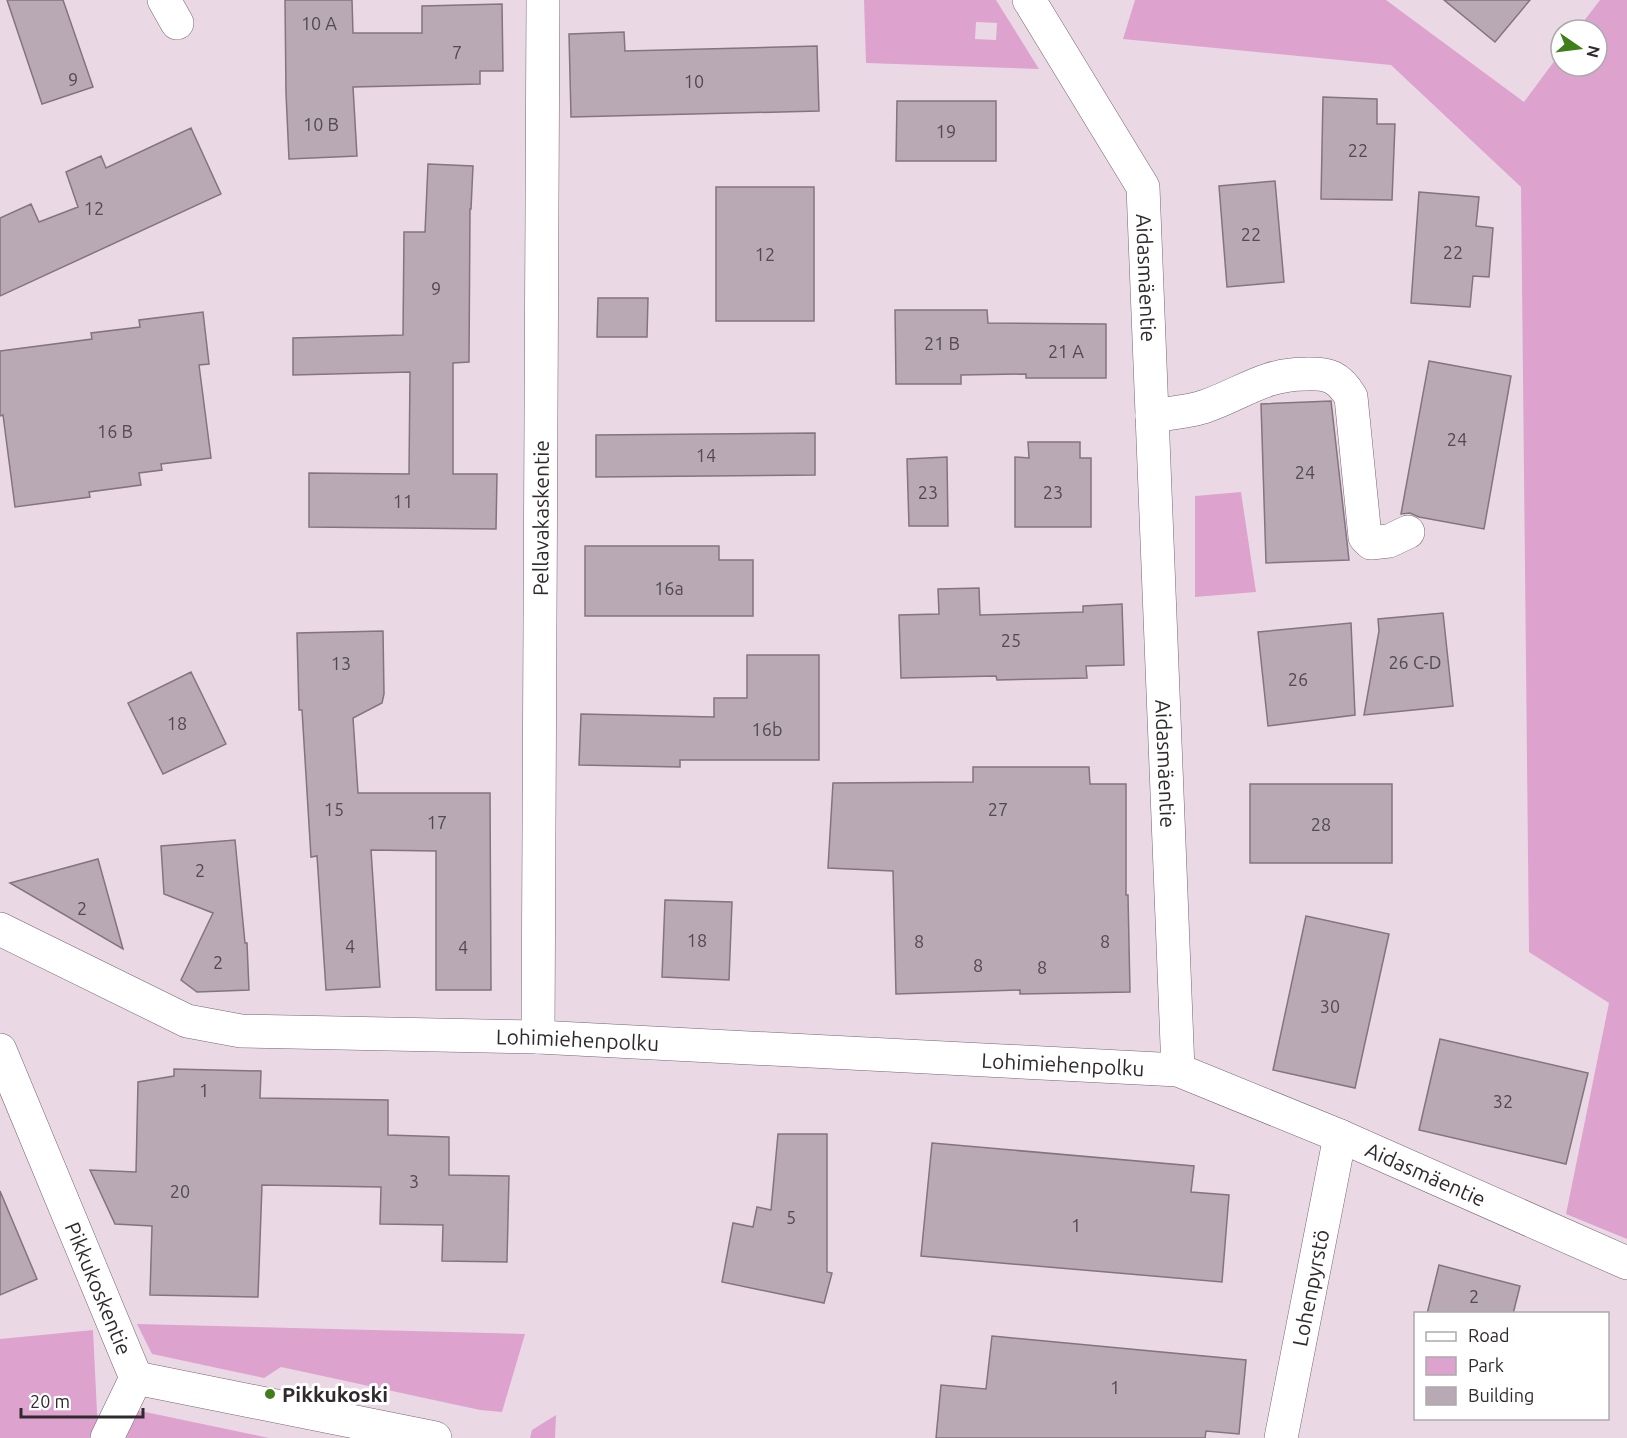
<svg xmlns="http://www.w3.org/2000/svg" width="1627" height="1438" font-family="Ubuntu,sans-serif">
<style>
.green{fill:#dda3ce;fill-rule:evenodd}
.building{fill:#b9a9b4;stroke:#83747f;stroke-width:1.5}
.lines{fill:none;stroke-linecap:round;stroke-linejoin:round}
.minor-casing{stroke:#746570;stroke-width:34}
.minor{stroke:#fff;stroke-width:33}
.poi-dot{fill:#407e1b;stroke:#fff;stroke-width:2}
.labels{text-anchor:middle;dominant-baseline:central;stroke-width:6;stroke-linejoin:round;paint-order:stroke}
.number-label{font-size:18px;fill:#524a50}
.street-label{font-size:21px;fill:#302a2e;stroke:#fff}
.poi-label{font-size:21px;font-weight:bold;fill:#302a2e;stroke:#fff;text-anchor:start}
</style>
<rect width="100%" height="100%" fill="#ead9e5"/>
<path class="green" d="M864 0H996L1039 69 866 63ZM976 22 997 23 996 40 975 39Z
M1135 0H1386L1524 102 1561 52V66H1597V30H1577L1600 0H1627V1239L1566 1214 1609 1003 1529 952 1521 187 1391 65 1123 39Z
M1241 492 1256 592 1195 597V496Z
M137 1324 525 1334 502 1412 480 1410 281 1367 264 1378 152 1354Z
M93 1330 98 1433 97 1438H0V1339Z
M131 1409 269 1438H125Z
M556 1415 555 1438H530L532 1430Z"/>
<path class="building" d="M7 0H63L93 87 42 104Z
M285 0H352L353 33H422V6L502 4 503 71H480V84L353 87 357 156 289 159 286 93Z
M1444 0H1530L1495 42Z
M624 32 625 51 817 46 819 111 571 117 569 34Z
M1323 97 1377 99V124H1395L1392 200 1321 199Z
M897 101H996V161H896Z
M191 128 221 194 0 296V218L31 204 39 222 78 207 66 172 101 156 106 168Z
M428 164 473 166 471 209H470L469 362 453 363V474H497L496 529 309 527V473L409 474 410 372 293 375V338L403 335 404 232H425Z
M1275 181 1284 282 1227 287 1219 186Z
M716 187H814V321H716Z
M1419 192 1479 197 1476 226 1493 228 1489 277 1473 276 1470 307 1411 303Z
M598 298H648L647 337H597Z
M895 310H987L988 323 1106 324V378H1026V374L961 375V384H896Z
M203 312 209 364 199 365 211 458 161 464 162 470 139 473 141 485 89 492 90 497 15 507 3 415 0 416V351L92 339 91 333 140 327 139 320Z
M1429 361 1511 376 1484 529 1419 517 1410 513 1401 514Z
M1331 401 1349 560 1266 563 1261 404Z
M815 433V475L596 477V435Z
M1028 442H1080V458H1091V527H1015V457L1029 458Z
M947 457 948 526H909L907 459Z
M585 546H719V560H753V616H585Z
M979 588 980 615 1083 612V606L1122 604 1124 665 1086 666 1087 678 997 680 996 676 901 678 899 615 939 614 938 589Z
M1443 613 1453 706 1364 715 1379 631 1378 619Z
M1351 623 1355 715 1268 726 1258 632Z
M383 631 384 694 382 703 353 718 358 793H490L491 990H436V851L371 850 380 987 326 990 317 856 311 857 302 710H299L297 633Z
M747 655H819V760H680V767L579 765 581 714 714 717V698H747Z
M191 672 226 744 163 774 128 703Z
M973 767H1089L1090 784H1126V895H1128L1130 992 1020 994V990L896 994 893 871 828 868 833 783 973 782Z
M1250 784H1392V863H1250Z
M235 840 245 943H247L249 990 197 992 181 980 213 913 164 894 161 846Z
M98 859 123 949 10 883Z
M665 900 732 902 729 980 662 977Z
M1306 916 1389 934 1355 1088 1273 1070Z
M1440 1039 1588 1073 1566 1164 1419 1130Z
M174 1069 261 1071 260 1098 388 1100V1135L449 1137V1175L509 1176 507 1262 442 1261 443 1225 380 1224 381 1187 262 1185 258 1297 150 1295 152 1226 115 1224 90 1170 136 1172 138 1082 174 1076Z
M778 1134H827V1272L832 1273 824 1303 722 1282 733 1223 753 1227 757 1207 771 1210Z
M932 1143 1194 1166 1191 1192 1229 1195 1222 1282 921 1256Z
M0 1191 37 1279 0 1295Z
M1439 1265 1520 1286 1513 1314H1427Z
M992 1336 1246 1360 1239 1434 1206 1431 1205 1438H936L941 1385 986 1389Z"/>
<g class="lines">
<defs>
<g id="minor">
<path d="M164 0 177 23"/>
<path id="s1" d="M1029 0 1143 187 1178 1070"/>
<path d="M1152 416C1169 413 1190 412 1206 406 1243 393 1264 374 1306 374 1329 373 1339 377 1351 397L1365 537 1371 543 1389 541 1408 532"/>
<path id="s2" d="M0 929 187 1021 241 1031 538 1037 1178 1070 1340 1136 1627 1263"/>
<path id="s3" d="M538 1037 543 0"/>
<path id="s4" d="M0 1050 136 1378"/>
<path d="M136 1378 435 1438"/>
<path d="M107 1438 136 1378"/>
<path id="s5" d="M1281 1438 1340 1136"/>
</g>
</defs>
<use href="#minor" class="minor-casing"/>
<use href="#minor" class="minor"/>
</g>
<circle class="poi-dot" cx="270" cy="1394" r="6"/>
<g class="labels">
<g class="number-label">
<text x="319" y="23">10 A</text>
<text x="457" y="52">7</text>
<text x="73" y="79">9</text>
<text x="694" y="81">10</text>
<text x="321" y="124">10 B</text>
<text x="946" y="131">19</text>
<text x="1358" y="150">22</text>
<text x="94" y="208">12</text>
<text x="1251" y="234">22</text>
<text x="1453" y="252">22</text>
<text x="765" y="254">12</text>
<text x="436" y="288">9</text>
<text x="942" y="343">21 B</text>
<text x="1066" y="351">21 A</text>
<text x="115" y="431">16 B</text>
<text x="1457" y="439">24</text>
<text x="706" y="455">14</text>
<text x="1305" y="472">24</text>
<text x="928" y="492">23</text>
<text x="1053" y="492">23</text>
<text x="403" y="501">11</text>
<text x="669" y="588">16a</text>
<text x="1011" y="640">25</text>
<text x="1415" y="662">26 C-D</text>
<text x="341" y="663">13</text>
<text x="1298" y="679">26</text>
<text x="177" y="723">18</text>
<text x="767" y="729">16b</text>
<text x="334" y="809">15</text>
<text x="998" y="809">27</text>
<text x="437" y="822">17</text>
<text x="1321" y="824">28</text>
<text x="200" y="870">2</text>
<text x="82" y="908">2</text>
<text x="697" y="940">18</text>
<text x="919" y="941">8</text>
<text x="1105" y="941">8</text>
<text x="350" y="946">4</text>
<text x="463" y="947">4</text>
<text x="218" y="962">2</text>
<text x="978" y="965">8</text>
<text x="1042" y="967">8</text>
<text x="1330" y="1006">30</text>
<text x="204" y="1090">1</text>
<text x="1503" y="1101">32</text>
<text x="414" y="1181">3</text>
<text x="180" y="1191">20</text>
<text x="791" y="1217">5</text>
<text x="1076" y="1225">1</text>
<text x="1474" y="1296">2</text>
<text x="1115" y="1387">1</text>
</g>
<g class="street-label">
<text stroke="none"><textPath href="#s1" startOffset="310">Aidasmäentie</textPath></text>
<text stroke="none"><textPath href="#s3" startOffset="519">Pellavakaskentie</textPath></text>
<text stroke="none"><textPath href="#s1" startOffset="796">Aidasmäentie</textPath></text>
<text stroke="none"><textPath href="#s2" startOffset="600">Lohimiehenpolku</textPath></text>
<text stroke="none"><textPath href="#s2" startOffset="1086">Lohimiehenpolku</textPath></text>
<text stroke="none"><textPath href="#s2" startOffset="1470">Aidasmäentie</textPath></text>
<text stroke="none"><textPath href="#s5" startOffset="153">Lohenpyrstö</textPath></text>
<text stroke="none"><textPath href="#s4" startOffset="258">Pikkukoskentie</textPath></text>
</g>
<g class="poi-label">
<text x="282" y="1394">Pikkukoski</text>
</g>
</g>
<rect x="1414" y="1312" width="195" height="108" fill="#ffffff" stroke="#acaaab" stroke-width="1.5"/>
<rect x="1426" y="1332" width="30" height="9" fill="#ffffff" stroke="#acaaab" stroke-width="1.5"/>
<text x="1468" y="1342" font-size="18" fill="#302a2e">Road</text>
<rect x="1426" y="1357" width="30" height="18" fill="#dda3ce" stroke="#acaaab" stroke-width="1.5"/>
<text x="1468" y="1372" font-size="18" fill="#302a2e">Park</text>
<rect x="1426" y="1387" width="30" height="18" fill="#b9a9b4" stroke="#acaaab" stroke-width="1.5"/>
<text x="1468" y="1402" font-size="18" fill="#302a2e">Building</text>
<g transform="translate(1579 48) rotate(104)"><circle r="28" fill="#ffffff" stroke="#acaaab" stroke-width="1.5"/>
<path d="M0-4.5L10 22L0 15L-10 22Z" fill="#407e1b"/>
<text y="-9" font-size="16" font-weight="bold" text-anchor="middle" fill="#302a2e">N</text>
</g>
<path d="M21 1408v9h122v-9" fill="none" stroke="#302a2e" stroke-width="3"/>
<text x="30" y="1408" font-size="18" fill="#302a2e" stroke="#ffffff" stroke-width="4.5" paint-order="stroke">20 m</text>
</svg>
